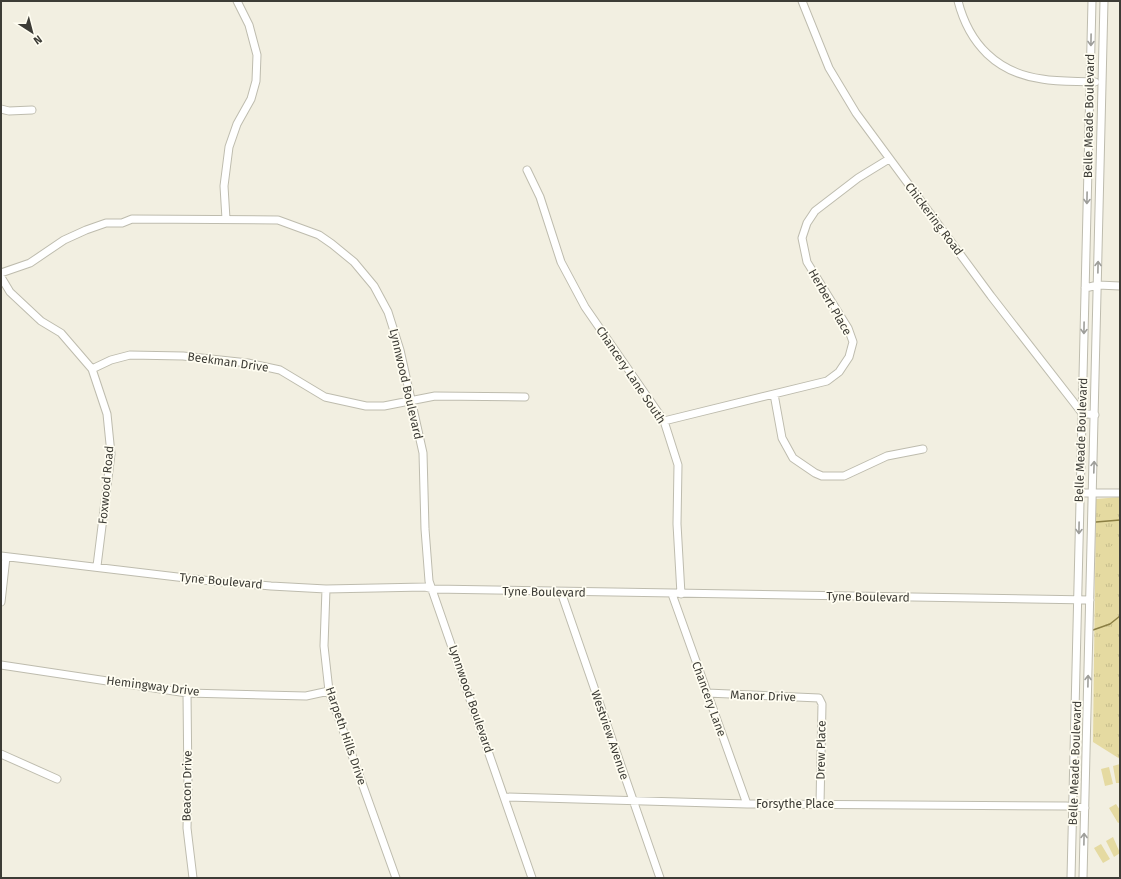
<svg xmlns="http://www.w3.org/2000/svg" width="1121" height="879" font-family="'Fira Sans',sans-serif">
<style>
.grass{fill:url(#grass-tufts)}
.garden{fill:#e5daa1}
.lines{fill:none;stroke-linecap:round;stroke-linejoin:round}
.stream{stroke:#8b7f44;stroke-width:1.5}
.minor-casing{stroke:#bebcae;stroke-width:9}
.minor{stroke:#fff;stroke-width:7}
.oneway{stroke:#9e9e9a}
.labels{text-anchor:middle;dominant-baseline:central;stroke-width:3.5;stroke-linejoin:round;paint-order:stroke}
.street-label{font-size:12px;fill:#3d3c36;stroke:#fffdf1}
</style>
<defs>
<pattern id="grass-tufts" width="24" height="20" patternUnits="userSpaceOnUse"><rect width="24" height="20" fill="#e5daa1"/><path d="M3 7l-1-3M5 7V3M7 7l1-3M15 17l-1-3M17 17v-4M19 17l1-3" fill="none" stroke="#c5bc8b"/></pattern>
</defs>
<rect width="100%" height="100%" fill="#f2efe1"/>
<path class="grass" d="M1120 497V759L1093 742 1096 499Z"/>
<path class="garden" d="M1120 543 1119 563 1116 564C1110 560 1107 553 1111 546Z
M1120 764V783H1116L1113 766Z
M1109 767 1113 784 1105 786 1101 769Z
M1116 804 1120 810V822L1118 823 1109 808Z
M1113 837 1120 853 1114 857 1106 841Z
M1101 844 1110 859 1103 863 1094 848Z"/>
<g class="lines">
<path class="stream" d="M1096 522 1120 520
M1093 630 1110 624 1120 616"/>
<defs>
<path id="minor" d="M802 1 829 68 856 113 991 296 1082 413 1095 415
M958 1C969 44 997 73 1042 79 1059 82 1077 81 1095 82
M1 109 9 111 32 110
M527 170 540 197 561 262 585 307 664 421 678 465 677 524 681 594
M226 219 224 186 229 147 237 124 251 99 256 81 257 55 249 25 237 1
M1 273 30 263 64 240 86 230 106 223H122L132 219 278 220 319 235 332 244 354 262 374 286 388 312 400 350 423 453 425 529 429 581 532 878
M1 277 10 292 41 321 61 333 92 369 107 414 111 454 97 566
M1085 288 1098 285 1120 286
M92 369 111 360 130 355 183 356 248 363 280 370 325 397 366 406H384L435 396 525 397
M774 394 782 438 793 458 815 473 822 476H844L887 456 923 449
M664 421 827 381 839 372 849 357 853 342 848 328 807 262 802 238 807 223 815 211 858 178 889 159
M1080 493H1120
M1 556 211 581 271 586 326 589 425 587 433 589 1090 600
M326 589 324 646 329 691 396 878
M561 592 660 878
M672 594 747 804
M1 602 6 557
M1 665 187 693 306 696 329 691
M187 693 188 788 187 828 193 878
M707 693 819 698 822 704 820 804
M1 754 57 779
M505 797 747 804 1066 806 1085 808
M1071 878 1092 1
M1083 878 1104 1"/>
</defs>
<use href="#minor" class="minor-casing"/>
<use href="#minor" class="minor"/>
</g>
<defs><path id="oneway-shaft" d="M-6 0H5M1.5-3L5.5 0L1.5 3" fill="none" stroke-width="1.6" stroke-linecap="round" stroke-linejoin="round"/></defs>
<g class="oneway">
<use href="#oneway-shaft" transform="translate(1091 40) rotate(91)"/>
<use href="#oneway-shaft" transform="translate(1087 198) rotate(91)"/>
<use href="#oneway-shaft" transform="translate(1098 267) rotate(-89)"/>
<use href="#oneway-shaft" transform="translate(1084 328) rotate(91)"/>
<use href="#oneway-shaft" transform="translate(1094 467) rotate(-88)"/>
<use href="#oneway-shaft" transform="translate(1079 528) rotate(91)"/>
<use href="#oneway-shaft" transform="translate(1088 681) rotate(-89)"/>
<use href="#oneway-shaft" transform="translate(1084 839) rotate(-89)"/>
</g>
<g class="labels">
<g class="street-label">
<text transform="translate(1089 116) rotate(-89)">Belle Meade Boulevard</text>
<text transform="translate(934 219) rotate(53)">Chickering Road</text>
<text transform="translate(830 302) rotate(60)">Herbert Place</text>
<text transform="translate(228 362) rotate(8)">Beekman Drive</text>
<text transform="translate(631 375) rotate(56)">Chancery Lane South</text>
<text transform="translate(406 384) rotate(77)">Lynnwood Boulevard</text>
<text transform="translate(1081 440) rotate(-88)">Belle Meade Boulevard</text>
<text transform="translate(106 485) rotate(-85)">Foxwood Road</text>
<text transform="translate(221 581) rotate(5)">Tyne Boulevard</text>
<text transform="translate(544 592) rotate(1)">Tyne Boulevard</text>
<text transform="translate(868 597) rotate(1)">Tyne Boulevard</text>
<text transform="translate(153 686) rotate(7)">Hemingway Drive</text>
<text transform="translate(763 696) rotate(2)">Manor Drive</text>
<text transform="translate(471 699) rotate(71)">Lynnwood Boulevard</text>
<text transform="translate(709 699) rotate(70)">Chancery Lane</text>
<text transform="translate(610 735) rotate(71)">Westview Avenue</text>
<text transform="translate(346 736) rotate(71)">Harpeth Hills Drive</text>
<text transform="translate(821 750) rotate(-89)">Drew Place</text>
<text transform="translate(1075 763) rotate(-88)">Belle Meade Boulevard</text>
<text transform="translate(187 786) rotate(-89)">Beacon Drive</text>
<text x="795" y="804">Forsythe Place</text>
</g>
</g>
<rect width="1121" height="879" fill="none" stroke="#3d3c36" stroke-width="4"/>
<g transform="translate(32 32) rotate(144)" stroke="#fffdf1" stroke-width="3" paint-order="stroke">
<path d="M0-3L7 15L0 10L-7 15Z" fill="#3d3c36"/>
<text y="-6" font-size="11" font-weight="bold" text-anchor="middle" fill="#3d3c36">N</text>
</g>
</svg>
